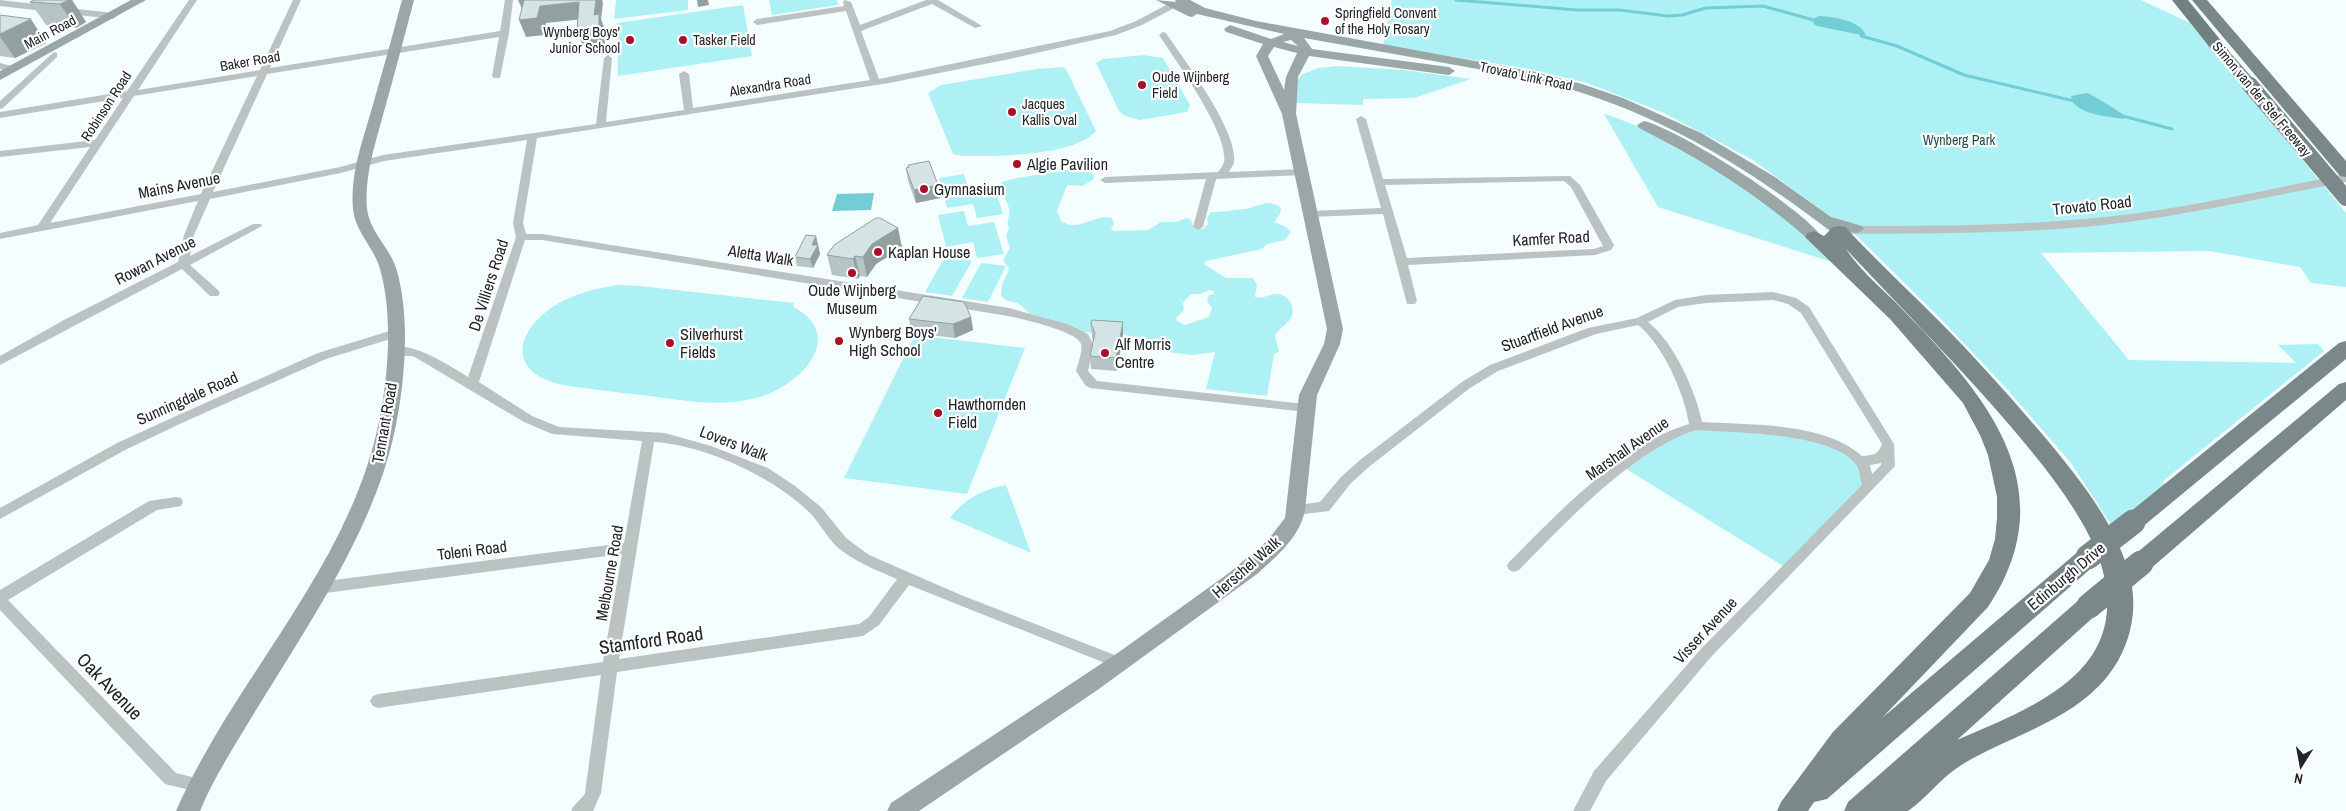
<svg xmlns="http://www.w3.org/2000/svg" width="2346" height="811" font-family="'Archivo Narrow',sans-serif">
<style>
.green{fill:#aef1f5;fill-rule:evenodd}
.water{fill:#72ced4}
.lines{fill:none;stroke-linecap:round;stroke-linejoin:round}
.stream{stroke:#72ced4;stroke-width:3}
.minor{fill:#bbc2c2;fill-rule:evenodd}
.tertiary{fill:#bbc2c2;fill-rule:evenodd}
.secondary{fill:#9ba6a6;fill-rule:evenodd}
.trunk{fill:#7b888a;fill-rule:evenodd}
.motorway{fill:#718081;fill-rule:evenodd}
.trunk-bridge-far1{stroke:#7b888a;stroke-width:16}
.trunk-bridge{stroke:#7b888a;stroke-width:25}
.wall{fill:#b6c4c5}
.shaded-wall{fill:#94a0a0}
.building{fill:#d4e4e5;stroke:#94a0a0}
.poi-dot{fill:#a8102a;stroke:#fff;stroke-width:2}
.labels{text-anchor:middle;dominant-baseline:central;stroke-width:4.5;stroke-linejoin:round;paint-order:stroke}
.far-poi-label{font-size:14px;fill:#202626;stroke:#fff;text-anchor:start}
.far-street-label{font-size:14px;fill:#202626;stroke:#fff}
.far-park-label{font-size:14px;fill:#234e50;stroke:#fff}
.poi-label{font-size:16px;fill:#202626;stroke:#fff;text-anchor:start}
.street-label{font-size:16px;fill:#202626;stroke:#fff}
.near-street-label{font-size:19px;fill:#202626;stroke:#fff}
</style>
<rect width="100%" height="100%" fill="#f4fefe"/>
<path class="green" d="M616 0H688V10L614 19Z
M769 0H837L838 5 772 15Z
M1392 0H2141L2190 23 2346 213V287L2311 283 2300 267 2209 251 2041 253 2129 360 2296 363 2278 345 2318 344 2324 351 2162 482 2166 485 2112 526 2071 463 2006 388 1944 322 1858 237 1753 160 1664 113 1587 83 1529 69 1383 45Z
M743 5 752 56 618 76 617 23Z
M1143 55 1163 58 1190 105 1187 112 1140 120 1125 116 1119 111 1096 63 1103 59Z
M1339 66 1404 70 1471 79 1414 98 1363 99V105L1293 103 1296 83 1301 75 1318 68Z
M1063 67 1066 69 1096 131C1073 157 996 156 962 156L953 154 928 93 941 85 1037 69Z
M1604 114C1670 134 1736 180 1790 222 1805 234 1818 249 1832 262L1658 207Z
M1075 168 1088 170 1094 176 1093 180 1082 186 1068 185 1066 188 1057 211 1061 221C1079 233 1095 213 1112 218L1114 224 1111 229 1114 231 1148 230 1161 222H1176L1187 218 1191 220 1194 228 1203 229 1208 224 1207 218 1211 212C1222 212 1233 210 1243 209 1256 208 1269 197 1281 208L1280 214 1274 222 1286 227 1291 232 1285 240 1267 244 1262 249 1206 261 1204 264 1226 278H1252L1257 284 1255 297C1264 299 1270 293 1278 294 1289 295 1296 307 1291 318 1287 324 1279 329 1275 335L1279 352 1274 354 1267 396 1206 389 1215 352 1192 355 1152 350 1142 342 1123 334 1084 332 1030 314 1018 303 1008 301 1001 296 1002 285 1009 269 1003 260 1010 248 1006 236 1009 228C1005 221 1011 217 1009 209 1008 200 999 192 1001 183 1008 177 1061 173 1075 168ZM1209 290 1214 291V294L1209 295 1207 302 1212 308 1209 317 1185 325 1177 321 1176 318 1184 310 1183 303 1191 294H1201Z
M964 174 969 189 994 185 1003 214 977 218 973 204 947 208 939 178Z
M964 211 968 226 994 222 1004 254 977 258 973 242 946 247 938 215Z
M945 257 972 261 952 296 925 292Z
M981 263 1006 266 988 302 962 298Z
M618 285 640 286 794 303 793 307C807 314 819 325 818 342 816 356 807 368 796 377 754 413 700 403 650 396 621 393 591 389 562 385 504 372 516 328 559 303 577 293 597 288 618 285Z
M915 335 1025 348 967 494 844 478Z
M1695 424 1811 437 1855 457 1867 485 1788 569 1623 467Z
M1006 485 1031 553 950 518C964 499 983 489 1006 485Z"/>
<path class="water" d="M1819 16C1834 17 1861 20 1866 36L1817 26 1814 24 1813 19Z
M2087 93C2093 95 2121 112 2126 117L2124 119C2110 117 2072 114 2071 96Z
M874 193 871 210 832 211 837 194Z"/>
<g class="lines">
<path class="stream" d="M1456 0 1577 10H1619L1668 16 1682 15 1706 8 1763 6 1817 21
M1861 36 1897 46 1964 75 2074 101
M2123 116 2172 129"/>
<path class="minor" d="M0 0 113 13 117 16 113 19 0 6Z
M189 0H197L138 90 260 70 293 0H301L270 68 500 31 505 0H513L509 33 500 78H494L492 76 499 37 267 74 213 192 340 167 383 155 596 124 604 58 608 55 612 58 606 122 684 110 679 74 684 71 689 74 693 108 870 80 846 11 757 25 753 22 757 19 844 6 843 2 845 0 851 2 860 25 926 0H938L982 26 975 28 932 4 861 31 879 79 1110 31 1136 21 1170 3H1176V7L1142 25 1116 35 1005 60 889 83 537 138 523 223 526 234H542L1009 308 1070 325 1088 334 1094 346 1088 371 1097 381 1305 404 1311 408 1305 412 1090 388 1085 385 1076 371C1078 363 1083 351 1081 344 1077 331 1022 319 1008 316L542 240H525L479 382 532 416 559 427 665 433 711 446 768 468 795 486 821 507 846 538 869 555 961 595 1125 659 1128 663 1125 667 1120 669 1115 667 909 585 879 625 863 636 617 672 601 793 593 811H571C574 803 581 801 585 793L601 675 378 708 373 706 370 701 373 696 378 694 603 662 622 554 318 594 313 592 311 588 313 584 318 582 624 543 642 441 552 434 524 422 413 356H394L388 352C403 334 453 368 468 377L516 237 513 223 527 140 384 161 341 173 210 199 194 235 190 256 253 224H261L262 226 190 265 218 290 220 293 218 296H210L182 269 0 365V356L64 320 178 262 184 235 198 201 0 239V233L38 225 90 147 0 157V151L95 140 123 98 0 118V112L127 91ZM257 76 201 194 50 223 134 96ZM654 442C706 445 775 478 811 514 820 524 827 537 837 547 855 562 876 570 897 579L869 617 859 624 619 659Z
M1163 32 1166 33C1184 60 1238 130 1234 162 1234 165 1230 169 1229 172L1301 169 1306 172 1301 175 1216 179 1203 227 1198 230 1193 227 1206 179 1105 183 1100 180 1105 177 1218 172C1220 170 1223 165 1224 162 1229 133 1175 60 1159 35Z
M54 52 57 53V57L3 108 0 109V101Z
M0 63 16 67 18 69 13 72 0 69Z
M1361 116 1366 119 1383 179 1570 176 1580 185 1614 245 1611 250 1595 255 1408 265 1417 301 1415 304H1407L1383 214 1310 217 1305 214 1310 211 1381 208 1356 119ZM1564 181 1571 187 1603 246 1594 249 1407 258 1385 185Z
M1773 292 1796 298 1809 307 1894 444 1895 466 1711 657 1606 781 1590 811H1573L1594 771 1701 649 1862 485C1860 479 1860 471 1857 466 1835 432 1734 433 1696 430 1633 450 1565 523 1519 570L1514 572 1509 570 1507 566 1509 562C1557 514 1624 443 1689 424 1684 392 1663 345 1638 325L1596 334 1498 371 1470 388 1370 466 1351 483 1329 511 1296 515 1291 514 1289 510 1291 506 1320 502 1341 477 1360 460 1462 382 1490 365 1588 328 1637 318 1675 300 1706 295ZM1773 300 1788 304 1801 313 1882 444C1878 455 1873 455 1862 456 1825 422 1750 425 1702 422 1696 391 1673 341 1648 322L1678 307 1706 303ZM1881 463V465L1872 474 1870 465Z
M396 329 402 333 400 336 326 359 184 422 127 449 0 519V508L117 443 176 416 318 353Z
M176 497 181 498 183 502 181 506 157 510 8 600 176 773 204 780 206 785 204 790 198 792 165 784 0 610V590L149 501Z"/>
<path class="tertiary" d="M2346 174V182C2259 198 2172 219 2084 227 2004 234 1924 233 1844 234L1838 230 1844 226C1924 226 2004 226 2084 219 2172 212 2259 191 2346 174Z"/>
<path class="secondary" d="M131 0H146L0 80V71Z
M402 0H414C404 38 394 76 383 115 375 145 364 177 367 209 370 232 389 247 396 268 411 316 405 385 394 434 373 531 305 630 253 715 234 747 214 777 200 811H176C233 681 342 575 376 435 388 386 394 317 380 269 374 247 355 232 353 209 350 177 361 145 370 115 381 76 392 38 402 0Z
M1156 0 1176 2 1175 0H1190L1205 8 1256 21 1536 72 1582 84 1623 98 1701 133 1775 177 1831 217 1862 226 1864 229 1857 233 1846 231 1844 234H1834C1755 173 1669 119 1573 90 1536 79 1499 73 1461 66 1409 57 1357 47 1304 38L1312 49 1449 67 1455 71 1449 75 1309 56 1298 77 1296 114 1343 329 1340 344 1317 395 1305 510C1300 537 1277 556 1257 574L1096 691 919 811H887L891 803 1119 652 1229 573 1267 541 1285 518 1299 395 1324 344 1327 329 1282 114 1256 56 1263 44 1226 32 1224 29 1230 25 1271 39 1284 34 1197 14 1192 17 1188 16ZM1291 40 1298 46 1283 42ZM1274 47 1297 53 1286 77 1284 90 1268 56Z
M1644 121C1680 130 1801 207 1822 237L1819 240H1809C1757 194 1701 159 1639 128L1637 125Z"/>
<path class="trunk" d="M2192 0H2207L2346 161V177L2340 176Z
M2221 46 2226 48 2256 82 2258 85 2256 88H2244L2216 54 2213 51Z
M1839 226 1845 227C1876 260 1908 290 1939 321 1977 359 2013 400 2048 441 2081 481 2118 527 2130 578 2139 612 2129 650 2107 677 2070 722 2011 735 1963 764 1942 776 1928 797 1908 811H1844L1848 802 2080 599 2089 596 2098 599 2101 606 2098 613 1957 740C2041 704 2136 668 2099 558L2096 564 1827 799 1814 802 1808 811H1777L1781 802 1833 732 1970 593 1989 560 1995 539 1997 518V497L1988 455 1980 435 1963 403 1890 319 1805 237 1808 233 1814 231 1824 236 1833 227ZM1846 249C1902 309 1959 366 2012 428 2044 466 2076 505 2096 550L2088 548 2080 550 1882 718 1988 607C2067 488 1986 395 1903 310 1884 290 1861 272 1846 249Z
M2346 341V359L2141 528 2133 531 2125 528 2121 522 2125 516 2339 343Z
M2346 382V400L2149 570 2141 572 2133 570 2129 563 2133 556 2339 384Z"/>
<path class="motorway" d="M2172 0H2188L2227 48 2229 51 2227 54H2215Z"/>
<path class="trunk-bridge-far1" d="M2250 85 2346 198"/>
<path class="trunk-bridge" d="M2088 557 2133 522
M2089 606 2141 563"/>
</g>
<path class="wall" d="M72 0 86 22 76 28 46 25 30 2Z
M0 15 46 43 15 58 0 56Z
M908 165 938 185 940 198 916 203 908 181 906 168 908 167Z
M898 228 902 248 876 264 867 277 860 276 858 279 832 275 827 255Z
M816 236 820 254 813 268 797 266 795 257Z
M971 317 973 330 955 338 912 333 909 319Z
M1091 324 1123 336 1117 371 1091 369 1090 356 1093 341 1092 338Z"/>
<path class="shaded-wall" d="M69 0H72L86 22 76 28 60 4Z
M518 0H527L523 11Z
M596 0H602L603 3 601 19 605 30V44L583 47 577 30 594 15Z
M697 0H708L709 5 698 7Z
M579 2 584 19 546 23 544 35 526 37 519 20 540 6Z
M31 19 46 43 15 58 0 37V34Z
M938 185 940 198 916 203 914 190Z
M898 228 902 248 876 264 867 277 863 257 872 244Z
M816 236 820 254 813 268 810 259 812 245Z
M855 256 860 276 858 279 853 259Z
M971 317 973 330 955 338 953 324Z
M1123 322V336L1117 371 1116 358Z"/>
<path class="building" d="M34 0H69L60 4 30 2Z
M524 0H596L594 15 599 14V27L577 30 579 2 540 6 537 18 519 20Z
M0 15 31 19 0 34Z
M929 161 938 185 914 190 906 168 909 167 908 165Z
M876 218H880L898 228 872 244 863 257 855 256 853 259 827 255 834 245Z
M806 235 816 236 812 245H818L810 259 795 257Z
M923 296 964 302 971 317 953 324 909 319Z
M1092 320 1123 322 1116 358 1090 356 1095 333 1091 324Z"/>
<g class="poi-dot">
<circle cx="1325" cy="21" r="5"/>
<circle cx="630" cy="40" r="5"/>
<circle cx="683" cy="40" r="5"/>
<circle cx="1142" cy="85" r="5"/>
<circle cx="1012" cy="112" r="5"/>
<circle cx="1017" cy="164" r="5"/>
<circle cx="924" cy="189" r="5"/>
<circle cx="878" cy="252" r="5"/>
<circle cx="852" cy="273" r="5"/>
<circle cx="839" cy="341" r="5"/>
<circle cx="670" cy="343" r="5"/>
<circle cx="1105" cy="353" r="5"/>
<circle cx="938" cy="413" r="5"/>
</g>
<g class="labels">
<g class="far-poi-label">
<text x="1335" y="13">Springfield Convent<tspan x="1335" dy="16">of the Holy Rosary</tspan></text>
<text x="620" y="32" text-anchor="end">Wynberg Boys'<tspan x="620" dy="16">Junior School</tspan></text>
<text x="693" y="40">Tasker Field</text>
<text x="1152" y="77">Oude Wijnberg<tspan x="1152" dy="16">Field</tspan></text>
<text x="1022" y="104">Jacques<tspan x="1022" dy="16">Kallis Oval</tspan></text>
</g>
<g class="far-street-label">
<text transform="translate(50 32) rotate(-28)">Main Road</text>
<text transform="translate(250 61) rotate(-10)">Baker Road</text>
<text transform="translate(1526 76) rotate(12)">Trovato Link Road</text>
<text transform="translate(770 85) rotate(-9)">Alexandra Road</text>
<text transform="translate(2262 99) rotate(50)">Simon van der Stel Freeway</text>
<text transform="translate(106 106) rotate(-57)">Robinson Road</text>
</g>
<g class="far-park-label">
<text x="1959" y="140">Wynberg Park</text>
</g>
<g class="poi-label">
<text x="1027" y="164">Algie Pavilion</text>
<text x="934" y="189">Gymnasium</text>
<text x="888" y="252">Kaplan House</text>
<text x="852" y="290" text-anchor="middle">Oude Wijnberg<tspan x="852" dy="18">Museum</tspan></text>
<text x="849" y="332">Wynberg Boys'<tspan x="849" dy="18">High School</tspan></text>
<text x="680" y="334">Silverhurst<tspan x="680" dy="18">Fields</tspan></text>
<text x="1115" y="344">Alf Morris<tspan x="1115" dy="18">Centre</tspan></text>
<text x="948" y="404">Hawthornden<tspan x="948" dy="18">Field</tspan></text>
</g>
<g class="street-label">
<text transform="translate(179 185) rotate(-11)">Mains Avenue</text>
<text transform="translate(2092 205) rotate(-6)">Trovato Road</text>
<text transform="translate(1551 238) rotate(-3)">Kamfer Road</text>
<text transform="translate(761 255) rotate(9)">Aletta Walk</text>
<text transform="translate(155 260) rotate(-27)">Rowan Avenue</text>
<text transform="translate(488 285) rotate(-72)">De Villiers Road</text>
<text transform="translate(1552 328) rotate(-20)">Stuartfield Avenue</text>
<text transform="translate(187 398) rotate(-24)">Sunningdale Road</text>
<text transform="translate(384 423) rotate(-80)">Tennant Road</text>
<text transform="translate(734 443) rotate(21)">Lovers Walk</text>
<text transform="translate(1627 448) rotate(-35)">Marshall Avenue</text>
<text transform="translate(472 550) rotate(-7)">Toleni Road</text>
<text transform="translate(1246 567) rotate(-41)">Herschel Walk</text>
<text transform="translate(609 573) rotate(-80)">Melbourne Road</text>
<text transform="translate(2066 576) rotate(-40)">Edinburgh Drive</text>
<text transform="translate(1705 630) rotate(-47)">Visser Avenue</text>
</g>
<g class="near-street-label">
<text transform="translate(651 640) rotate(-8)">Stamford Road</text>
<text transform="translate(110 686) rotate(46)">Oak Avenue</text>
</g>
</g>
<g transform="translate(2301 766) rotate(191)" stroke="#ffffff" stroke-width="4" paint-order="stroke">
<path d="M0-4L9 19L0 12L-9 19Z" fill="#202626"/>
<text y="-8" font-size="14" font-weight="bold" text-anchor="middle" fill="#202626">N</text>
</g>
</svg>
